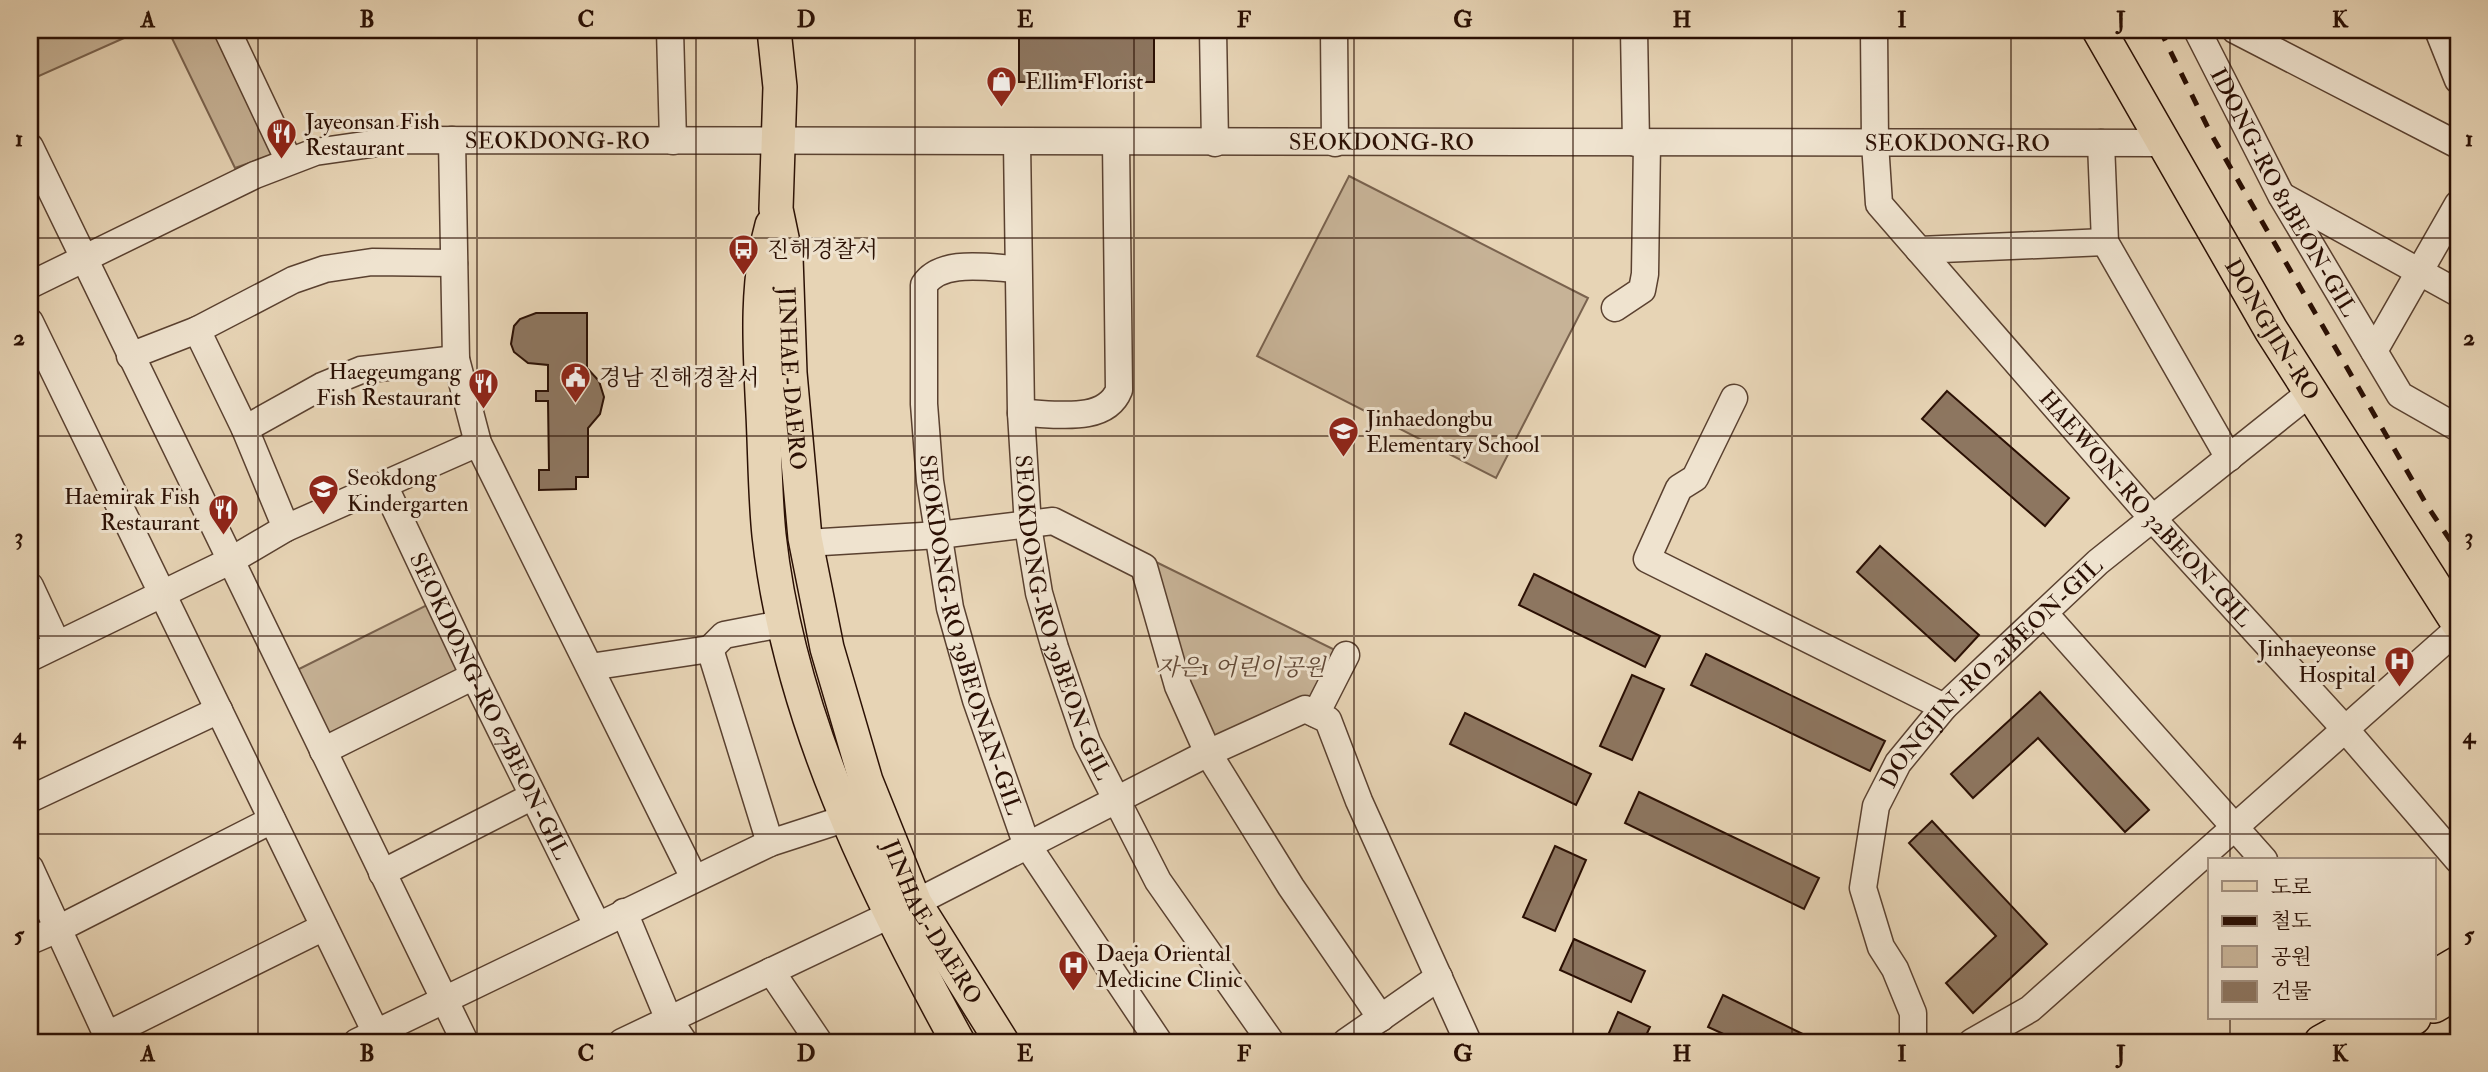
<svg xmlns="http://www.w3.org/2000/svg" width="2488" height="1072" font-family="'IM FELL Double Pica','Noto Serif KR',serif">
<style>
.green{fill:#c7b397;stroke:#79624e;stroke-width:2}
.building{fill:#8d7660;stroke:#2b1004;stroke-width:2}
.lines{fill:none;stroke-linecap:round;stroke-linejoin:round}
.minor-casing{stroke:#5a4130;stroke-width:29}
.major-casing{stroke:#2b1004;stroke-width:36}
.minor{stroke:#efe3cf;stroke-width:26}
.major{stroke:#e7d4b5;stroke-width:33}
.rail{stroke:#2b1004;stroke-width:5;stroke-dasharray:12 12;stroke-linecap:butt}
.grid{fill:none;stroke:#2b1004;stroke-width:2;stroke-opacity:0.55}
.labels{text-anchor:middle;dominant-baseline:central;stroke-width:6;stroke-linejoin:round;paint-order:stroke}
.poi-label{font-size:23px;fill:#2b1004;stroke:#efe3cf;text-anchor:start}
.street-label{font-size:23px;fill:#2b1004;stroke:#efe3cf}
.park-label{font-size:23px;font-style:italic;fill:#624937;stroke:#efe3cf}
.neatline{fill:none;stroke:#2b1004;stroke-width:2.5}
.grid-label{font-size:23px;text-anchor:middle;font-weight:bold;fill:#2b1004}
</style>
<rect width="100%" height="100%" fill="#e7d4b5"/>
<filter id="stains"><feTurbulence type="fractalNoise" baseFrequency=".00286" numOctaves="4"/><feColorMatrix values="0 0 0 0 .2 0 0 0 0 .09 0 0 0 0 .02 0 0 0 .5 -.17"/></filter>
<radialGradient id="worn" r=".72"><stop offset=".6" stop-color="#630" stop-opacity="0"/><stop offset="1" stop-color="#630" stop-opacity=".3"/></radialGradient>
<path class="green" d="M30 30H142L30 80Z
M168 30H239L277 153 235 168Z
M1349 176 1588 298 1496 478 1257 356Z
M1156 562 1337 651 1313 700 1210 743 1185 683Z
M427 605 458 668 454 679 340 735 328 732 297 670Z"/>
<path class="building" d="M1019 30H1154V82H1019Z
M536 313H587V368L599 381 604 397 600 414 588 428V477H576V489L539 490V470H549L548 401H536V391H548V365L528 363 514 352 511 344 514 326 520 319Z
M1947 391 2069 498 2045 526 1922 419Z
M1880 546 1979 635 1955 661 1857 572Z
M1534 574 1660 636 1645 667 1519 605Z
M1706 654 1885 741 1870 771 1691 685Z
M1632 675 1664 689 1632 760 1600 746Z
M2040 692 2149 810 2125 832 2038 738 1973 798 1951 774Z
M1465 713 1591 774 1576 805 1450 744Z
M1639 792 1819 878 1804 909 1625 823Z
M1932 821 2047 944 1973 1013 1946 983 1996 936 1909 843Z
M1555 846 1586 860 1555 931 1523 917Z
M1574 939 1645 971 1631 1002 1560 970Z
M1723 995 1819 1042H1741L1708 1027Z
M1618 1012 1650 1027 1643 1042H1605Z"/>
<g class="lines">
<defs>
<g id="minor">
<path d="M227 30 289 161"/>
<path d="M670 30 673 141"/>
<path d="M1213 30 1215 143"/>
<path d="M1334 30 1335 143"/>
<path d="M1634 30 1636 143"/>
<path id="s1" d="M1874 30 1875 143 1879 204 2153 519 2345 729 2458 860"/>
<path id="s2" d="M2197 30 2281 195 2400 395 2458 428"/>
<path d="M2235 30 2458 145"/>
<path d="M2438 30 2458 80"/>
<path d="M452 140 456 359 478 443 694 878"/>
<path id="s3" d="M1017 142 1021 413 1028 526 1039 593 1055 648 1087 742 1158 881 1271 1042"/>
<path d="M2101 143 2105 242 2229 458"/>
<path d="M30 147 465 1042"/>
<path d="M2282 196 2458 293"/>
<path d="M1919 250 2105 242"/>
<path id="s4" d="M1018 269C990 268 941 258 924 285V404L930 481 950 608 976 700 1026 843 1159 1042"/>
<path id="s5" d="M30 285 255 175 315 152 399 140 2161 143"/>
<path d="M1615 308 1642 290 1645 274 1647 143"/>
<path d="M30 322 376 1033"/>
<path d="M197 330 245 429 286 528"/>
<path d="M2374 351 2458 204"/>
<path d="M130 356 197 330 293 280 325 269 372 262 454 263"/>
<path d="M1734 398 1695 478 1679 488 1647 559 1944 707"/>
<path d="M1021 413C1052 413 1105 425 1119 390L1116 142"/>
<path d="M245 429 322 386 361 370 456 359"/>
<path id="s6" d="M384 485 474 676 597 925"/>
<path d="M806 543 939 535 1053 521 1144 567 1178 686 1208 753 1291 887 1381 1018"/>
<path d="M30 586 57 644"/>
<path d="M2044 613 2264 860"/>
<path d="M710 649 770 843"/>
<path d="M710 649 724 635 786 623"/>
<path d="M30 658 230 561 286 528 478 443"/>
<path d="M590 667 710 649"/>
<path d="M1316 714 1346 655"/>
<path d="M323 751 474 676"/>
<path d="M30 799 219 710"/>
<path d="M30 868 110 1042"/>
<path d="M382 873 533 796"/>
<path d="M624 912 669 1020 684 1042"/>
<path d="M30 941 58 929 272 820"/>
<path d="M771 971 819 1042"/>
<path d="M107 1035 324 927"/>
<path d="M357 1042 770 843 847 818"/>
<path d="M622 1042 915 903 1208 753 1305 709 1328 720 1359 801 1468 1042"/>
<path d="M1346 1042 1439 977"/>
<path id="s7" d="M1913 1042V1013L1895 969 1881 947 1863 888 1876 806 1898 763 1944 707 2098 562 2311 392"/>
<path d="M1972 1042 2030 1009 2458 629"/>
</g>
<g id="major">
<path id="s8" d="M774 30 780 87 776 209 786 257 790 373 805 538 827 648 866 781 915 903 1002 1042"/>
<path id="s9" d="M2099 30 2271 330 2458 623"/>
<path d="M772 225C755 285 760 352 763 414 765 454 765 495 769 535 789 717 872 885 958 1042"/>
<path d="M2434 977 2458 963"/>
<path d="M2434 1006 2458 992"/>
<path d="M2321 1042 2364 1018"/>
<path d="M2372 1042 2414 1018"/>
</g>
</defs>
<use href="#minor" class="minor-casing"/>
<use href="#major" class="major-casing"/>
<use href="#minor" class="minor"/>
<use href="#major" class="major"/>
<path class="rail" d="M2160 30 2211 134 2428 507 2458 552"/>
</g>
<path class="grid" d="M258 30V1042M477 30V1042M696 30V1042M915 30V1042M1134 30V1042M1354 30V1042M1573 30V1042M1792 30V1042M2011 30V1042M2230 30V860M30 238H2458M30 436H2458M30 636H2458M30 834H2458M2230 1018V1042"/>
<defs>
<symbol id="shop-pin" viewBox="-11 -11 22 30"><path d="M0 17L-7.5 6A9.5 9.5 0 1 1 7.5 6Z" fill="#8f2418" stroke="#efe3cf"/><path d="M-5-2.5h2.3a2.7 3.5 0 0 1 5.4 0H5L5.5 6h-11ZM-1.5-2.5h3a1.5 2.3 0 0 0-3 0Z" fill="#fff"/></symbol>
<symbol id="restaurant-pin" viewBox="-11 -11 22 30"><path d="M0 17L-7.5 6A9.5 9.5 0 1 1 7.5 6Z" fill="#8f2418" stroke="#efe3cf"/><path d="M-5-6h1v4h1v-4h1v4h1v-4h1v5L-1.5 .5V6h-2V.5L-5-1ZM5-6V6H3V1.5H1.5Q1.5-4 5-6Z" fill="#fff"/></symbol>
<symbol id="bus-pin" viewBox="-11 -11 22 30"><path d="M0 17L-7.5 6A9.5 9.5 0 1 1 7.5 6Z" fill="#8f2418" stroke="#efe3cf"/><path d="M-5-6H5V4H4V6H2V4H-2V6H-4V4H-5ZM-3.5-4V0h7V-4ZM-3.5 1.2v1.5H-2V1.2ZM2 1.2v1.5H3.5V1.2Z" fill="#fff"/></symbol>
<symbol id="civic-pin" viewBox="-11 -11 22 30"><path d="M0 17L-7.5 6A9.5 9.5 0 1 1 7.5 6Z" fill="#8f2418" stroke="#efe3cf"/><path d="M-.6-6.5H3V-4.5H.6V-3L4-1V1h2V6H-6V1h2V-1L-.6-3ZM-1.2 2.5V6h2.4V2.5Z" fill="#fff"/></symbol>
<symbol id="school-pin" viewBox="-11 -11 22 30"><path d="M0 17L-7.5 6A9.5 9.5 0 1 1 7.5 6Z" fill="#8f2418" stroke="#efe3cf"/><path d="M0-5L7-2L0 1L-7-2ZM-4 1L0 2.5L4 1V4Q0 6-4 4Z" fill="#fff"/></symbol>
<symbol id="hospital-pin" viewBox="-11 -11 22 30"><path d="M0 17L-7.5 6A9.5 9.5 0 1 1 7.5 6Z" fill="#8f2418" stroke="#efe3cf"/><path d="M-5-5h3v3.5h4V-5h3V5h-3V1.5h-4V5h-3Z" fill="#fff"/></symbol>
</defs>
<g fill-rule="evenodd">
<use href="#shop-pin" x="984" y="64" width="35" height="47"/>
<use href="#restaurant-pin" x="264" y="116" width="35" height="47"/>
<use href="#bus-pin" x="726" y="232" width="35" height="47"/>
<use href="#civic-pin" x="558" y="360" width="35" height="47"/>
<use href="#restaurant-pin" x="466" y="366" width="35" height="47"/>
<use href="#school-pin" x="1326" y="414" width="35" height="47"/>
<use href="#school-pin" x="306" y="472" width="35" height="47"/>
<use href="#restaurant-pin" x="206" y="492" width="35" height="47"/>
<use href="#hospital-pin" x="2382" y="644" width="35" height="47"/>
<use href="#hospital-pin" x="1056" y="948" width="35" height="47"/>
</g>
<g class="labels">
<g class="poi-label">
<text x="1025" y="81">Ellim Florist</text>
<text x="305" y="121">Jayeonsan Fish<tspan x="305" dy="26">Restaurant</tspan></text>
<text x="767" y="249">진해경찰서</text>
<text x="461" y="371" text-anchor="end">Haegeumgang<tspan x="461" dy="26">Fish Restaurant</tspan></text>
<text x="599" y="377">경남 진해경찰서</text>
<text x="1366" y="418">Jinhaedongbu<tspan x="1366" dy="26">Elementary School</tspan></text>
<text x="347" y="477">Seokdong<tspan x="347" dy="26">Kindergarten</tspan></text>
<text x="200" y="496" text-anchor="end">Haemirak Fish<tspan x="200" dy="26">Restaurant</tspan></text>
<text x="2376" y="648" text-anchor="end">Jinhaeyeonse<tspan x="2376" dy="26">Hospital</tspan></text>
<text x="1096" y="953">Daeja Oriental<tspan x="1096" dy="26">Medicine Clinic</tspan></text>
</g>
<g class="street-label">
<text stroke="none"><textPath href="#s5" startOffset="558">SEOKDONG-RO</textPath></text>
<text stroke="none"><textPath href="#s5" startOffset="1382">SEOKDONG-RO</textPath></text>
<text stroke="none"><textPath href="#s5" startOffset="1958">SEOKDONG-RO</textPath></text>
<text stroke="none"><textPath href="#s2" startOffset="184">IDONG-RO 81BEON-GIL</textPath></text>
<text stroke="none"><textPath href="#s9" startOffset="346">DONGJIN-RO</textPath></text>
<text stroke="none"><textPath href="#s8" startOffset="350">JINHAE-DAERO</textPath></text>
<text stroke="none"><textPath href="#s1" startOffset="579">HAEWON-RO 32BEON-GIL</textPath></text>
<text stroke="none"><textPath href="#s3" startOffset="481">SEOKDONG-RO 39BEON-GIL</textPath></text>
<text stroke="none"><textPath href="#s4" startOffset="455">SEOKDONG-RO 39BEONAN-GIL</textPath></text>
<text stroke="none"><textPath href="#s7" startOffset="425">DONGJIN-RO 21BEON-GIL</textPath></text>
<text stroke="none"><textPath href="#s6" startOffset="245">SEOKDONG-RO 67BEON-GIL</textPath></text>
<text stroke="none"><textPath href="#s8" startOffset="917">JINHAE-DAERO</textPath></text>
</g>
<g class="park-label">
<text x="1241" y="667">자은1 어린이공원</text>
</g>
</g>
<rect width="2488" height="1072" fill="none" stroke="#e7d4b5" stroke-width="77"/>
<rect x="2208" y="858" width="228" height="161" fill="#efe3cf" stroke="#a18f7e" stroke-width="2"/>
<rect x="2222" y="881" width="35" height="10" fill="#e7d4b5" stroke="#a18f7e" stroke-width="2"/>
<text x="2271" y="894" font-size="21" fill="#2b1004">도로</text>
<rect x="2222" y="916" width="35" height="10" fill="#2b1004" stroke="#a18f7e" stroke-width="2"/>
<text x="2271" y="928" font-size="21" fill="#2b1004">철도</text>
<rect x="2222" y="946" width="35" height="21" fill="#c7b397" stroke="#a18f7e" stroke-width="2"/>
<text x="2271" y="964" font-size="21" fill="#2b1004">공원</text>
<rect x="2222" y="981" width="35" height="21" fill="#8d7660" stroke="#a18f7e" stroke-width="2"/>
<text x="2271" y="998" font-size="21" fill="#2b1004">건물</text>
<rect x="38" y="38" width="2412" height="996" class="neatline"/>
<g class="grid-label">
<text x="148" y="27">A</text>
<text x="367" y="27">B</text>
<text x="586" y="27">C</text>
<text x="806" y="27">D</text>
<text x="1025" y="27">E</text>
<text x="1244" y="27">F</text>
<text x="1463" y="27">G</text>
<text x="1682" y="27">H</text>
<text x="1902" y="27">I</text>
<text x="2121" y="27">J</text>
<text x="2340" y="27">K</text>
<text x="19" y="146">1</text>
<text x="2469" y="146">1</text>
<text x="19" y="345">2</text>
<text x="2469" y="345">2</text>
<text x="19" y="544">3</text>
<text x="2469" y="544">3</text>
<text x="19" y="743">4</text>
<text x="2469" y="743">4</text>
<text x="19" y="942">5</text>
<text x="2469" y="942">5</text>
<text x="148" y="1061">A</text>
<text x="367" y="1061">B</text>
<text x="586" y="1061">C</text>
<text x="806" y="1061">D</text>
<text x="1025" y="1061">E</text>
<text x="1244" y="1061">F</text>
<text x="1463" y="1061">G</text>
<text x="1682" y="1061">H</text>
<text x="1902" y="1061">I</text>
<text x="2121" y="1061">J</text>
<text x="2340" y="1061">K</text>
</g>
<rect width="100%" height="100%" filter="url(#stains)"/>
<rect width="100%" height="100%" fill="url(#worn)"/>
</svg>
